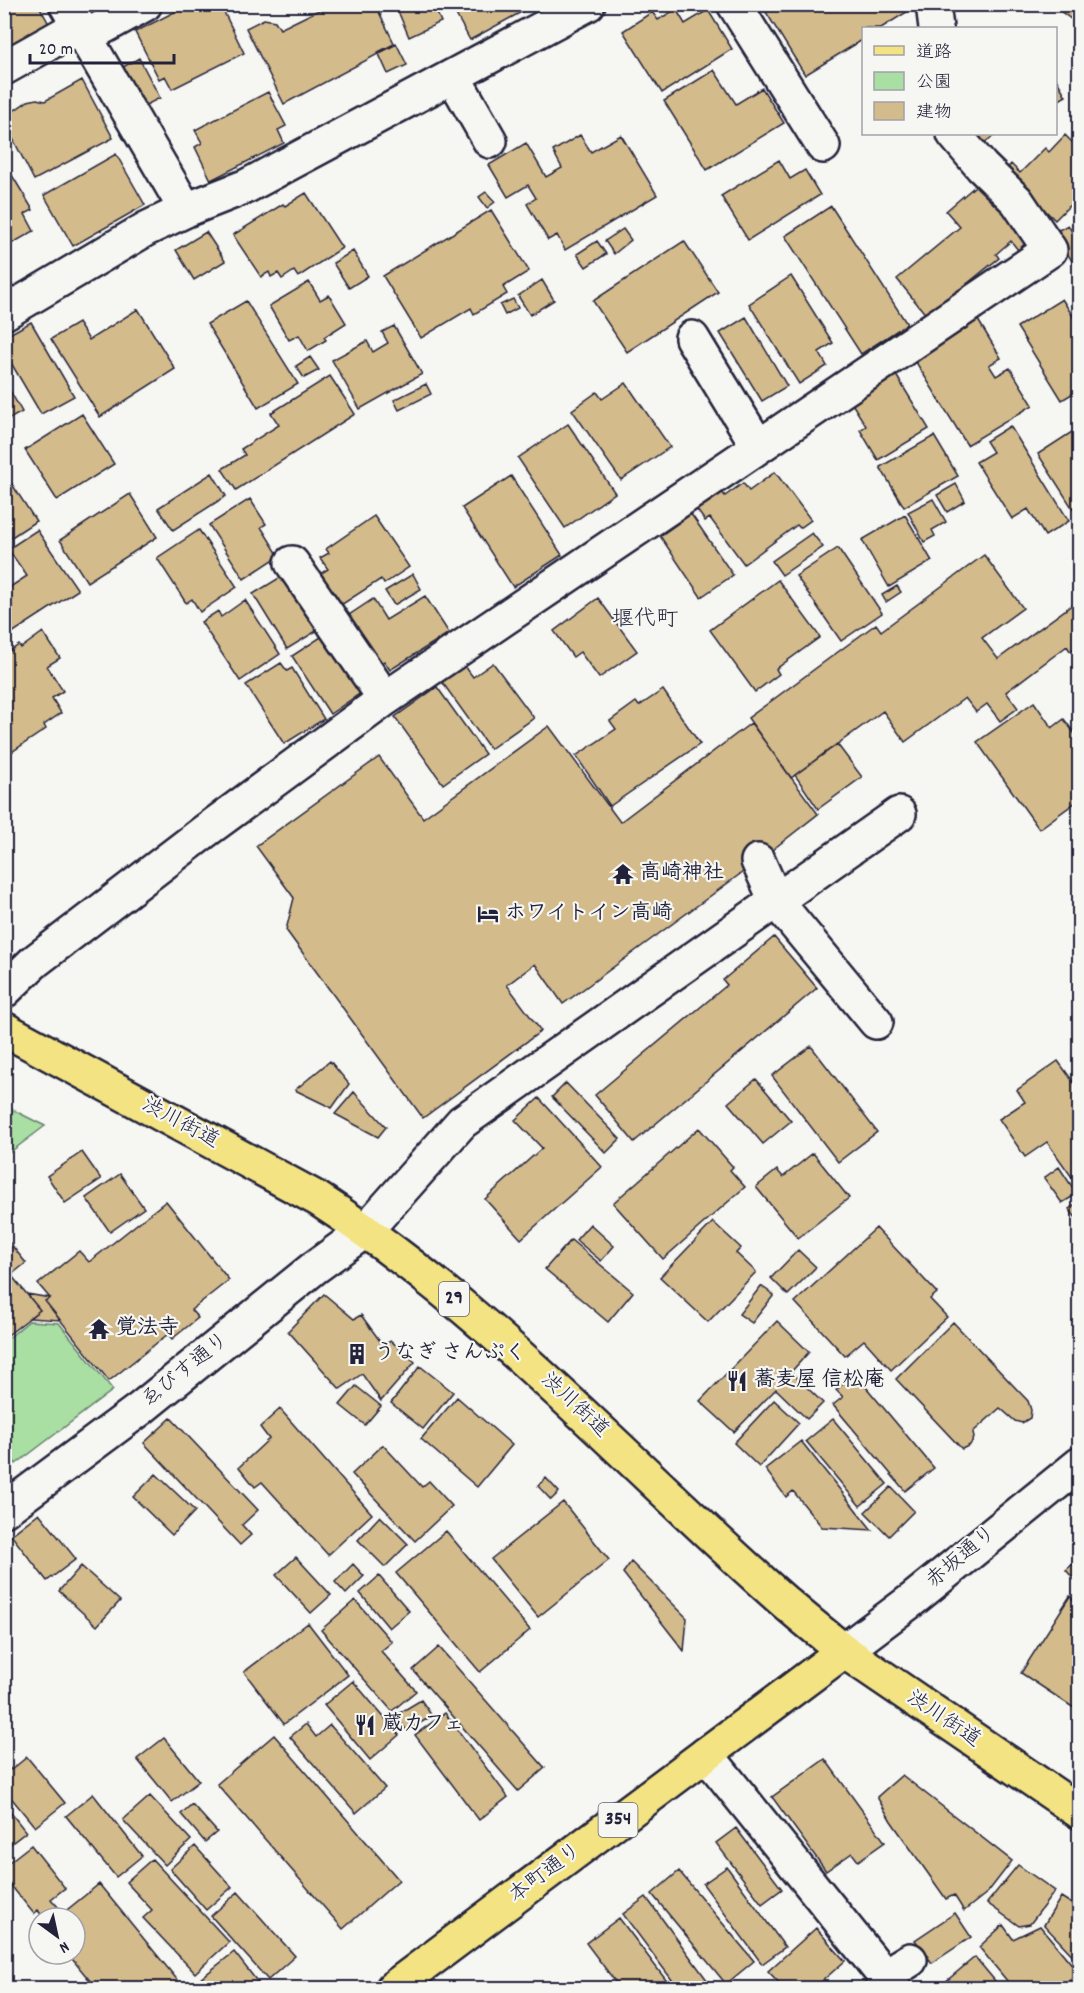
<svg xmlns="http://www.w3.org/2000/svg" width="1084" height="1993" font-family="Dekko,'Klee One',sans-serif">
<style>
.green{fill:#a9dfa2;stroke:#66806e;stroke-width:1.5}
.building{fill:#d4bb8b;stroke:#22223b;stroke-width:1.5}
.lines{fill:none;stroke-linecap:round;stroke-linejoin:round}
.minor-casing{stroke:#22223b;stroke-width:38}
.major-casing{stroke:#22223b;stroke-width:38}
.highway-casing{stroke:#22223b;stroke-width:38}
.minor{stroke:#f6f6f2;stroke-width:33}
.major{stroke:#f4e382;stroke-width:33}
.highway{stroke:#f4e382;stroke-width:33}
.labels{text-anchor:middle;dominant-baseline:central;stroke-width:4.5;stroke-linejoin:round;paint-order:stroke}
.shield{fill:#f6f6f2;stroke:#626272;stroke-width:1.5}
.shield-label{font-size:20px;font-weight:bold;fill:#22223b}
.poi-label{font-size:21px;font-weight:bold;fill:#22223b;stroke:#f6f6f2;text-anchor:start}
.street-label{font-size:21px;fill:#22223b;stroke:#f6f6f2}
.neighbourhood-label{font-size:22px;fill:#22223b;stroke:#f6f6f2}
</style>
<rect width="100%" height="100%" fill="#f6f6f2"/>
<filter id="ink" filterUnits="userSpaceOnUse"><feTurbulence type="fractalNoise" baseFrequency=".0167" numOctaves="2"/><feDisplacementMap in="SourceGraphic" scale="12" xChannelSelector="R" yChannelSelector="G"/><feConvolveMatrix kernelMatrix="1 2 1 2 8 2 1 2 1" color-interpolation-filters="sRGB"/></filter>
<g filter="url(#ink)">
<path class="green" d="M5 1106 45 1126 5 1156Z
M29 1321 59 1323 113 1390 16 1464 5 1448V1341Z"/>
<path class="building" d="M4 4H38L49 24 4 49Z
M93 4H111L97 12Z
M190 4H220L244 53 172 89 165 76 159 79 135 32Z
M331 4H375L395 45 284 104 246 28 264 19 275 21 280 29Z
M395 4H433L441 22 409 37Z
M460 4H536L470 40 453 9Z
M761 4H914L915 7 881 28H864V39L805 75Z
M1057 4H1080V26L1055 7Z
M676 9 685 24 708 10 732 49 662 93 623 31 652 12 658 20Z
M396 43 407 65 388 74 378 52Z
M139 58 160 98 144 106 123 67Z
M714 70 736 104 762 88 784 123 707 170 664 101Z
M1056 79 1066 96 1056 102Z
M82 80 113 138 34 180 9 131V121L12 112 28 101 37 99 45 101Z
M268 92 286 126 278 130 284 143 211 180 195 147 202 143 195 130Z
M973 134H994L995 135 981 145Z
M580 135 591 152 621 135 657 195 565 250 557 235 548 240 527 204 536 198 528 185 508 197 489 165 526 143 546 177 562 168 553 151Z
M1065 135 1080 150V195L1055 220 1005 171 1011 164 1020 173 1045 148 1049 152Z
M116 154 145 205 73 246 44 195Z
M779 160 790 179 805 170 820 195 748 240 721 196Z
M4 162 33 210 25 214 34 231 4 248Z
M981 181 1029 240 1018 250 1011 241 996 254 999 258 927 316 897 279 960 227 946 211Z
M486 192 495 202 487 208 479 197Z
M306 193 342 248 298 277 294 271 282 279 278 273 271 277 269 272 261 277 233 235 283 204 285 206Z
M831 206 907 324 861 354 785 236Z
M491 210 529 271 503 287 507 294 474 314 471 308 421 338 383 276Z
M1068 225 1074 235 1080 232V275L1055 232Z
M623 229 631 240 614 254 605 241Z
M206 232 225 261 194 280 176 250Z
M597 241 606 254 586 267 577 254Z
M684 241 718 292 627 352 593 301Z
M353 251 368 276 349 288 333 263Z
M791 276 833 343 819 352 827 366 799 384 749 304Z
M542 280 554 300 530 315 518 296Z
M309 282 320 300 329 295 346 323 324 337 326 340 308 351 299 335 289 340 269 306Z
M513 299 518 308 505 315 500 305Z
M1062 299 1080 327V389L1062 400 1017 327Z
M246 301 298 384 258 408 207 324Z
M138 309 175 369 100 417 51 339 78 323 89 340Z
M746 317 787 386 762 401 720 333Z
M978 320 1001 358 989 365 996 376 1010 368 1033 405 967 445 914 359Z
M31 322 74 396 41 414 4 351V337Z
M394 326 422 374 360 409 332 360 367 341 373 352 388 343 382 332Z
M310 357 319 370 304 378 296 366Z
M896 375 929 429 878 460 860 430 866 426 851 402Z
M330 376 355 414 236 490 222 469 245 455 241 449 279 425 271 413Z
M4 380 22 412 4 422Z
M626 383 670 447 621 480 572 410 597 392 602 399Z
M426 384 431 394 399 410 394 400Z
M82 414 114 464 57 500 25 450Z
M568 424 615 493 565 528 518 458Z
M1010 426 1069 521 1045 536 1028 509 1012 519 976 462 993 452 986 441Z
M1078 428 1080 431V520L1038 454Z
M934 436 958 476 904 507 880 467Z
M4 472 36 521 4 542Z
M775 472 811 520 800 528 797 525 744 564 710 518 705 521 697 510 722 492 725 496 743 483 749 491Z
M212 473 226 496 173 530 158 508Z
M511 476 562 555 513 587 462 508Z
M956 484 965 501 947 512 937 495Z
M130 494 157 537 87 582 60 540Z
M250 499 266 524 261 527 279 556 244 579 209 525Z
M933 499 946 522 932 530 935 536 924 542 908 512Z
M691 514 733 575 701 597 660 536Z
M905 515 932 561 889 587 862 540Z
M374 516 409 567 384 584 381 579 341 605 320 574 328 569 320 558 329 553 326 549Z
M37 530 78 590 12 633 4 622V591L27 576 8 549Z
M199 530 237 587 200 612 192 599 186 603 157 558Z
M812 533 823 547 782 575 772 561Z
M838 548 882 613 841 641 796 576Z
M984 555 1023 608 982 638 998 659 1080 599V644L1070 651 1067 646 1006 692 1018 708 1000 721 987 704 976 712 965 698 905 742 883 711 791 778 748 718 876 624 881 631Z
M4 565 10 573 4 577Z
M413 574 421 589 394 605 385 591Z
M284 575 318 630 287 649 253 594Z
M778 580 820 637 776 669 779 674 755 692 710 630Z
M897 586 901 592 886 602 882 595Z
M425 596 449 633 390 670 384 661 377 666 346 617 373 599 386 620Z
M598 598 637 651 599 678 580 652 573 657 554 631Z
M245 600 280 654 240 681 201 622 218 611 221 617Z
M43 632 60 658 47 666 63 691 52 698 61 713 44 725 46 729 4 757V655L19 645 21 648Z
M324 635 362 692 330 714 292 656Z
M281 663 287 671 292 668 324 719 284 744 246 685Z
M493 663 534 718 490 749 442 682 464 665 473 677Z
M437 687 485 754 443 784 395 717Z
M663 690 700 744 610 806 576 756 616 729 610 721 636 702 639 706Z
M1034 702 1052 728 1064 719 1080 741V799L1039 829 977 742Z
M751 723 818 814 758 861 563 1004 535 964 507 985 541 1031 423 1118 286 930 294 898 256 846 379 757 423 818 549 726 620 822Z
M837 744 862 777 818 809 795 775Z
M774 937 817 988 634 1142 595 1095 727 985 723 980Z
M811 1046 877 1132 838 1162 772 1076Z
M330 1061 349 1084 332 1108 295 1090Z
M1058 1061 1080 1091 1079 1187 1047 1142 1025 1157 999 1119 1025 1102 1017 1090Z
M756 1079 791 1121 763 1144 728 1103Z
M566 1083 620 1139 606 1153 552 1097Z
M354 1092 386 1127 378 1137 335 1114Z
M539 1098 602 1167 521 1239 485 1199 542 1148 515 1120Z
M699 1128 733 1167 730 1170 745 1187 663 1259 613 1203Z
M82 1152 101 1179 65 1203 47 1176Z
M813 1153 849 1198 798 1238 756 1187 777 1170 783 1177Z
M1059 1167 1077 1194 1062 1203 1044 1178Z
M120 1174 144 1208 110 1232 86 1198Z
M166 1201 229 1280 191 1310 198 1318 172 1339 168 1334 109 1381 45 1301 50 1298 38 1284 79 1251 89 1262Z
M1080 1201V1223L1069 1209Z
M713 1222 741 1248 736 1253 756 1272 708 1322 660 1277Z
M590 1224 614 1246 601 1261 576 1240Z
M876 1228 937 1293 930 1299 947 1317 891 1370 864 1340 845 1356 795 1302Z
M4 1236 26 1263 11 1275 40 1310 4 1338Z
M571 1240 633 1292 608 1322 545 1269Z
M798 1250 816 1267 788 1295 771 1278Z
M761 1286 774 1295 752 1323 739 1314Z
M27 1294 50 1298 45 1301 60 1320 29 1318 40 1310Z
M324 1294 354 1319 361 1315 383 1345 391 1341 415 1362 381 1401 362 1374 340 1389 288 1331Z
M777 1321 809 1352 791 1372 823 1403 807 1419 776 1389 734 1432 700 1401Z
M953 1322 1028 1401 1031 1410 1030 1418 1022 1423 1015 1421 1000 1408 973 1432 974 1438 970 1445 962 1449 896 1379Z
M420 1366 453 1392 423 1429 391 1403Z
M855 1374 934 1468 905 1491 833 1405 843 1397 836 1390Z
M356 1386 381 1406 365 1425 340 1405Z
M457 1397 512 1445 477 1487 421 1439Z
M774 1400 799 1423 759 1467 734 1443Z
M280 1409 372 1514 328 1555 262 1482 255 1487 239 1467 269 1439 260 1427Z
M171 1418 258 1510 242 1525 251 1535 240 1545 144 1443Z
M833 1419 887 1484 860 1506 806 1441Z
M801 1441 872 1530 822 1527 793 1491 786 1497 765 1469Z
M383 1445 422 1487 429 1481 452 1506 415 1541 352 1474Z
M156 1474 195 1511 172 1535 133 1497Z
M546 1478 559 1492 551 1500 538 1486Z
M891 1487 914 1511 889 1536 865 1512Z
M563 1502 609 1560 538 1617 491 1559Z
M39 1513 76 1559 47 1581 11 1535Z
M380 1516 408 1544 385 1567 358 1540Z
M446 1531 530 1630 480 1672 396 1573Z
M296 1557 331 1595 311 1613 276 1575Z
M1080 1558V1586L1066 1570Z
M631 1562 687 1618 684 1651 623 1573Z
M353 1564 364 1576 346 1594 335 1582Z
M81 1566 120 1601 97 1626 59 1591Z
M379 1576 409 1611 389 1628 360 1593Z
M1070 1596 1080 1608V1712L1021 1673Z
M355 1600 392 1642 381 1651 416 1691 392 1711 321 1630Z
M308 1623 348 1675 284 1724 244 1672Z
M439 1647 545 1768 518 1791 413 1670Z
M353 1681 399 1735 370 1760 324 1705Z
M421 1700 432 1716 407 1731 396 1715Z
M445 1713 508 1797 479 1820 415 1735Z
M306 1724 316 1737 330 1725 385 1788 356 1813 290 1737Z
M274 1735 399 1880 343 1929 217 1784Z
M164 1738 199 1781 172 1802 137 1759Z
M27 1757 65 1803 35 1827 4 1789V1761L11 1770Z
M825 1759 885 1842 858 1861 852 1853 826 1871 772 1797Z
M902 1775 1012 1861 988 1892 964 1911 954 1895 946 1899 891 1821 877 1797Z
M93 1794 142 1856 116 1877 66 1816Z
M150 1796 191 1840 165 1865 123 1820Z
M4 1804 26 1832 4 1849Z
M192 1804 217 1832 205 1842 181 1814Z
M736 1828 782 1889 762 1904 716 1843Z
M31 1845 65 1888 51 1899 58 1907 43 1918 38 1910 34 1914 4 1877V1866Z
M195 1846 232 1887 206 1910 170 1869Z
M152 1859 229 1942 195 1973 143 1918 152 1910 126 1882Z
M1018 1865 1055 1891 1030 1924 1019 1926 987 1903Z
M727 1867 785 1947 762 1964 703 1884Z
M679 1871 754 1961 726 1984 652 1894Z
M99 1884 184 1988H96L68 1954H75V1918H57Z
M238 1892 295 1956 268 1980 211 1916Z
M646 1897 713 1988H678L623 1914Z
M1061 1897 1080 1909V1963L1044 1925Z
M955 1913 971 1937 932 1963 915 1940Z
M619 1918 672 1988H620L586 1943Z
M1003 1925 1013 1939 1040 1926 1079 1973 1060 1988H1013L979 1947Z
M816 1928 845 1961 814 1988H784L768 1971Z
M234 1952 260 1985 255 1988H205L199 1980Z
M975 1957 1001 1988H938Z"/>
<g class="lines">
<defs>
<path id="minor" d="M66 4 186 210
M734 4 823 146
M933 4 936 28
M85 37 145 4
M4 68 79 26
M454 78 490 141
M4 313 146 229 186 210 247 186 588 4
M692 338 758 446
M292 563 385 699
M758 861 776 901 876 1022
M4 991 34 962 204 832 385 699 1050 250 1017 201 982 167 954 134
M4 1510 140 1409 314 1268 366 1230 462 1122 899 814
M844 1651 912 1600 1080 1464
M706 1754 894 1988
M884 1976 910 1960"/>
<path id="major" d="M4 1029 318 1199C487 1308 622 1457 771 1590 794 1611 819 1631 844 1651"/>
<path id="highway" d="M393 1988 844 1651 1080 1812"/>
</defs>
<use href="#minor" class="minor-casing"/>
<use href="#major" class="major-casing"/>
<use href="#highway" class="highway-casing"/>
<use href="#minor" class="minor"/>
<use href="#major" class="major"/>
<use href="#highway" class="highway"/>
</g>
</g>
<defs>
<symbol id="temple-bare" viewBox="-9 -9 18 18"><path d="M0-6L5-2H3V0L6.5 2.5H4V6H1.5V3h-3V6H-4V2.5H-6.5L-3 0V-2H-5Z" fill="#22223b" stroke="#f6f6f2" stroke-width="2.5" paint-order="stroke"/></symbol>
<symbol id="hotel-bare" viewBox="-9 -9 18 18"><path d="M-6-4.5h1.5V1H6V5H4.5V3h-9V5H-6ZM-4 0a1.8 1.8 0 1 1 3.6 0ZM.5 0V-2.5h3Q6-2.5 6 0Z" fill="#22223b" stroke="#f6f6f2" stroke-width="2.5" paint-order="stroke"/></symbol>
<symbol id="building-bare" viewBox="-9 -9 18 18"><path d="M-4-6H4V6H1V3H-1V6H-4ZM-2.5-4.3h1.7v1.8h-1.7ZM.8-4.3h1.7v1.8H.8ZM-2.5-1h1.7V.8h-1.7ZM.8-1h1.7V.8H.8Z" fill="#22223b" stroke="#f6f6f2" stroke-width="2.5" paint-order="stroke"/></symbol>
<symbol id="restaurant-bare" viewBox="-9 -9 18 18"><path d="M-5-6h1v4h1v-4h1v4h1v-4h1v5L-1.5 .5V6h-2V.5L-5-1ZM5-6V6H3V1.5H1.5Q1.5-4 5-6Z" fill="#22223b" stroke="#f6f6f2" stroke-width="2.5" paint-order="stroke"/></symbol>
</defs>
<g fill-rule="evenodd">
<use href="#temple-bare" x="608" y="859" width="30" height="30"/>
<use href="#hotel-bare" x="473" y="899" width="30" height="30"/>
<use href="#temple-bare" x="84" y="1314" width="30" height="30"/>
<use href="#building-bare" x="342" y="1339" width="30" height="30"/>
<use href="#restaurant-bare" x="722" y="1366" width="30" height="30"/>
<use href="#restaurant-bare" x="350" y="1710" width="30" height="30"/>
</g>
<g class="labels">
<g class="shield">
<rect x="439" y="1282" width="30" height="34" rx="4.5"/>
<rect x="598.5" y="1803" width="39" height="34" rx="4.5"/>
</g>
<g class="shield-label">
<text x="454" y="1299">29</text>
<text x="618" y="1820">354</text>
</g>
<g class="poi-label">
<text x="640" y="874">高崎神社</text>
<text x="505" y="914">ホワイトイン高崎</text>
<text x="116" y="1329">覚法寺</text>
<text x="374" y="1354">うなぎ さんぷく</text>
<text x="754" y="1381">蕎麦屋 信松庵</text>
<text x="382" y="1725">蔵カフェ</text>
</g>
<g class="street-label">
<text transform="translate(180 1124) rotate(28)">渋川街道</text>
<text transform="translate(186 1371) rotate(-39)">ゑびす通り</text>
<text transform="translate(574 1406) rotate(43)">渋川街道</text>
<text transform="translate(962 1558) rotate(-40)">赤坂通り</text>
<text transform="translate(943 1720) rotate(34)">渋川街道</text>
<text transform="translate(546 1874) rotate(-37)">本町通り</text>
</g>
<g class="neighbourhood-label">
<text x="645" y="620">堰代町</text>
</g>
</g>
<rect width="1084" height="1993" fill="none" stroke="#f6f6f2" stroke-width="24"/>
<rect x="12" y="12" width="1060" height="1969" fill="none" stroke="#22223b" stroke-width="2" filter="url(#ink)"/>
<rect x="862" y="27" width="195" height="108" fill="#f6f6f2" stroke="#a1a1a9" stroke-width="1.5"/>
<rect x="874" y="46" width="30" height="9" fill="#f4e382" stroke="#a1a1a9" stroke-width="1.5"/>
<text x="916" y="57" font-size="18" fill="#22223b">道路</text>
<rect x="874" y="72" width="30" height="18" fill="#a9dfa2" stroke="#a1a1a9" stroke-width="1.5"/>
<text x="916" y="87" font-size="18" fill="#22223b">公園</text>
<rect x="874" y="102" width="30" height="18" fill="#d4bb8b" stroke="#a1a1a9" stroke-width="1.5"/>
<text x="916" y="117" font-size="18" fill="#22223b">建物</text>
<g transform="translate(57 1936) rotate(147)"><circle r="28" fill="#f6f6f2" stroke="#a1a1a9" stroke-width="1.5"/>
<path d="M0-4.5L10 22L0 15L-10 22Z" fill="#22223b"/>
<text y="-9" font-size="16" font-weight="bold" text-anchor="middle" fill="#22223b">N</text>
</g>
<path d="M30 54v9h144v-9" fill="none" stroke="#22223b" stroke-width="3"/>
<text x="39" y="54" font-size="18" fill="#22223b" stroke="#f6f6f2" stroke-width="4.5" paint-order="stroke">20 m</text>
</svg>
